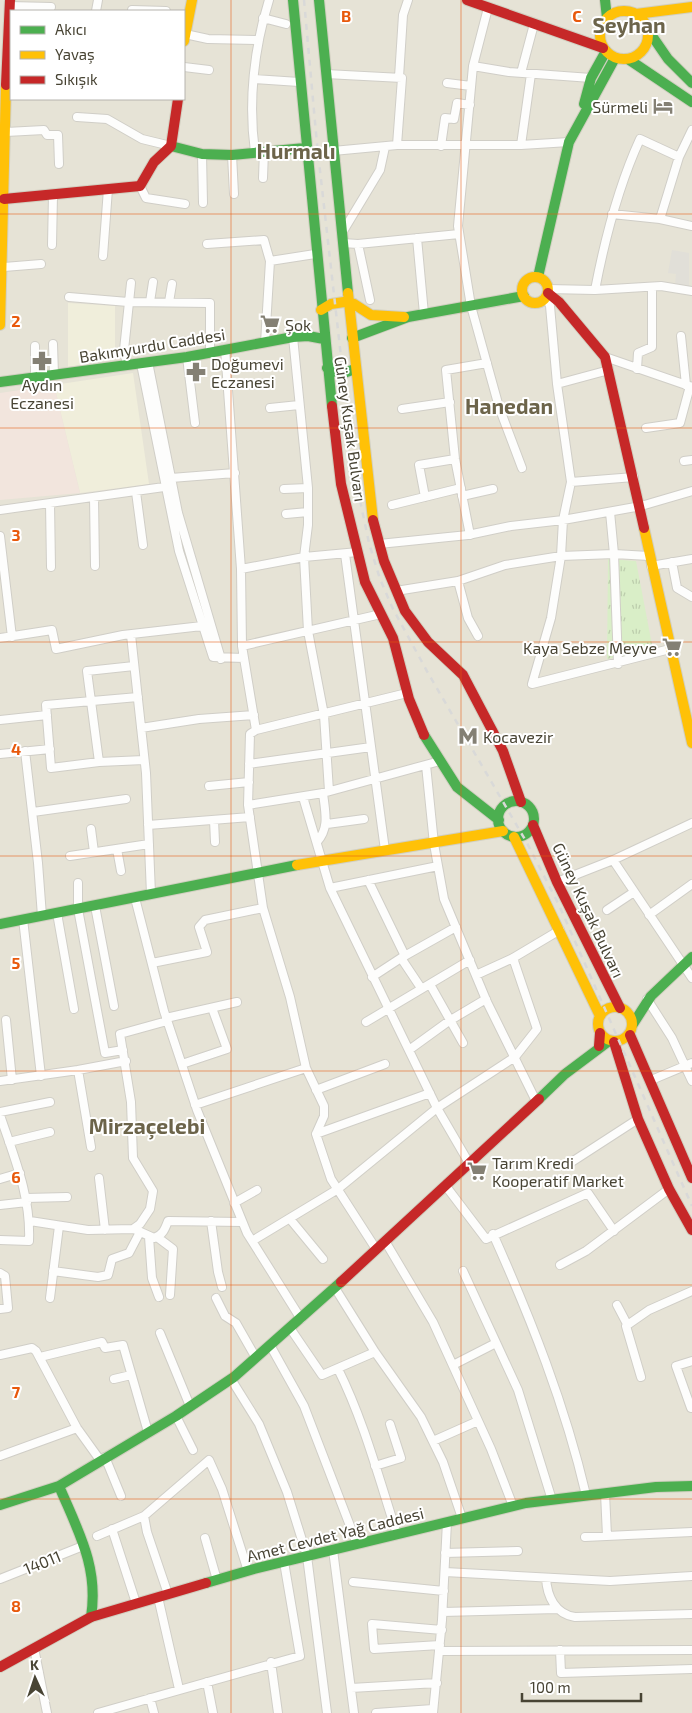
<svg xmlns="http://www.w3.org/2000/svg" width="692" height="1713" font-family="'Exo 2',sans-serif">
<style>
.residential{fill:#e6e3d6;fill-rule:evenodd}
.education{fill:#f0eedb}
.medical{fill:#f2e5dd}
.grass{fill:url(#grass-tufts)}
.parking{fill:#e1dfd8}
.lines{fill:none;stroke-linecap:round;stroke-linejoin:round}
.street-casing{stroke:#d0cec7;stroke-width:10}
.fast-casing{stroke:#d1cfc0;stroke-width:12}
.slow-casing{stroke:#d1cfc0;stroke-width:12}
.jam-casing{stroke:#d1cfc0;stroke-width:12}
.street{stroke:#fdfdfc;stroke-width:8}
.fast{stroke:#4caf50;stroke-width:10}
.slow{stroke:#ffc107;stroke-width:10}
.jam{stroke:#c62828;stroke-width:10}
.rail{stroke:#d9d9d8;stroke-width:2.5;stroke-dasharray:6 6;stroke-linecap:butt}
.grid{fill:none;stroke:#e8590c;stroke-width:1;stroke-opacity:0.55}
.labels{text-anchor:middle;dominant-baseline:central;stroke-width:4;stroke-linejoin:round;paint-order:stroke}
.poi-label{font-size:16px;fill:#484434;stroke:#fff;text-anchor:start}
.street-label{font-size:16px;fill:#484434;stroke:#fff}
.district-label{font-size:21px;font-weight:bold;fill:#6c644a;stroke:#fff}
.grid-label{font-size:16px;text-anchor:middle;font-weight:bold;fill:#e8590c;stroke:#fff;stroke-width:4;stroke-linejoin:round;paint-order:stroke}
</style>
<defs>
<pattern id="grass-tufts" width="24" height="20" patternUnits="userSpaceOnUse" patternTransform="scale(1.25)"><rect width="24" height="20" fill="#d9eec7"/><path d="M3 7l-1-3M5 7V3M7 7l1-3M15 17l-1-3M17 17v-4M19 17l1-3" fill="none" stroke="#bccdac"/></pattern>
</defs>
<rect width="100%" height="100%" fill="#f2f0ea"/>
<path class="residential" d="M0 0H692V1713H0ZM11 11H184V99H11Z"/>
<path class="education" d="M68 303 115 306V359L68 367Z
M133 373 149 484 80 493 54 385Z"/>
<path class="medical" d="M54 385 80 493 0 500V393Z"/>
<path class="grass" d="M608 559 636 561 653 650 607 659Z"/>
<path class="parking" d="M672 250 689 253V286L675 285 676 274 668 273Z"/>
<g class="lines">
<defs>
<path id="street" d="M9 6 51 7
M488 8 473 66 458 226 471 306 499 407 522 468
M132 10 166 11
M96 11 98 0
M263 18 286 24
M185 34 208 39 257 40
M473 66 509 72 591 78
M184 67 209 70
M521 73 534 24
M326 74 402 78 397 145
M399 77 403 15 408 0
M254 79 299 82
M447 83 471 86
M77 117 107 119 142 139 171 146
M6 132 44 130 47 135H58L59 164
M521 145 531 74
M441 146 445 118 454 119 457 103 470 105
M333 151 397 145H521L569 142
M255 152C248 102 254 48 269 0
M202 154 203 203
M232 155 234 194
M263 178 264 151
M140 186 146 198 185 204
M612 214 660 219 692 226
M660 219 679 157 692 130
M342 233 380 170 385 147
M417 238 424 314
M343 243 358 244 459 234
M207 244 264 240 270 261 265 343
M358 244 370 300
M52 245 53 195
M103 256 108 189
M270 261 315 254
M4 267 41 264
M548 289 595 290 661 286 692 291
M595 290C605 238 618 187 640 139L679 157
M69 297 128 302 210 303V353
M546 297 550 306 557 384 571 482 563 520 561 556 551 618 532 684 670 649
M150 302 153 282
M169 302 172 284
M681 336 686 385
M293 337 308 488V525L304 557 308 631 324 715 329 791
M53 344 54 375
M35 346V377
M225 349 241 569 242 646 256 730 250 734 248 805 263 908 290 997 306 1068 324 1106V1116L316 1134 331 1179 376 1249
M187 357 195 423
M605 357 692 387
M148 362 178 513 221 659
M141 364 179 551 213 657 244 658
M127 365 124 350 131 283
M637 369 638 353 652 347V287
M557 384 609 370
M270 408 299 405
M402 409 450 402
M646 428 680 423 690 386
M684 461 692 460
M171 478 235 473
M571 482 634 477
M284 489 308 488
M136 492 143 545
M462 496 493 489
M94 497 95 566
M425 497 419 465 455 459
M50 503 51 567
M392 505 461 488
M0 510 164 487
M610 512 614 554 618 664
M286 514 308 512
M470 535 455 459 446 370 487 363
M0 536 12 637
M379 544 468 535 511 526 563 520 641 506 692 491
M345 554 385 850
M672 562 677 588 692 597
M651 566 692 559
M241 569 304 557 358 552
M458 581 468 618 478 636
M396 591 458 581 505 565 561 556 614 554 649 556
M131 635 146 773 151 894
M0 638 52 630 56 649 123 635 202 626
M242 646 381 614
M134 666 87 671 99 762 144 760
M0 720 47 715
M141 728 199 719 254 715
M256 730 407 693
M25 751 38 863 42 916
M0 754 50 749
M99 762 51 768 46 705 138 697
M249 764 371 747
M426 765 434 844 444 899 487 1002 536 1101
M209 786 249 782
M303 797 330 888 437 1108 469 1163
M248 805 323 793 440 761
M33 812 126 799
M214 820 215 842
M327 824 364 819
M148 825 250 817
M91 829 94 852
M317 842C330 827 325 812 323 793
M117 849 121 871
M70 856 149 844
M613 860 692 978
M368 880 405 956
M557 882 613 860 692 823
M78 883V909L105 1053 123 1050
M330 888 438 866
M135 898 164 1011 197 1110 247 1233 301 1319
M95 906 114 1006
M607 910 634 892
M57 913 74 1009
M649 915 692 884
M23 919 41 1076
M152 963 207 952 199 927 205 920 263 908
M476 975 513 958 560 930
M372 977 401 958
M421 988 401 958 456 927
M432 988 463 1043
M647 999 672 1038 692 1081
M166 1018 237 1002
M6 1020 12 1080
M366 1022 470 960
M409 1050 449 1021 486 999
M182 1064 227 1049 212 1008
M78 1070 126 1061
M0 1081 78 1070 91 1147
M649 1081 692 1063
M316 1090 385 1064
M195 1105 306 1068
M0 1112 50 1102
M0 1115C14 1157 31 1196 29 1241L0 1240
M316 1134 430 1093
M9 1142 50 1132
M567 1165 638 1119
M99 1178 105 1230
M0 1179 20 1173
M445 1185 486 1239 588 1193 614 1231
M26 1198 67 1197
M234 1203 257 1190
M0 1205 27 1202
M290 1219 323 1259
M30 1221 88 1230 133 1229 140 1224 150 1209 153 1191 133 1158 131 1102 120 1034 167 1021
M211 1221 218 1272 222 1287
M134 1229 154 1238C163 1235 165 1229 168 1221L242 1222
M493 1234C531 1319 565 1405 586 1495
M149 1237 152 1278 159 1297
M157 1237 173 1249 170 1295
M252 1241 338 1189 437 1108 515 1057 537 1029 513 958
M385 1241 433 1322 491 1449 513 1506
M560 1265 586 1251 669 1189
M53 1271 98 1277 108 1275 112 1259 129 1253 140 1232
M463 1271 518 1390 552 1500
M0 1273 5 1276 8 1308 0 1309
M335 1288 375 1352 421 1417 443 1462 462 1518
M50 1298 59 1226
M216 1298 225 1316 236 1323 256 1358
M617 1305 627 1324
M290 1328 322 1375 375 1352
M160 1333 190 1406
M270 1345 304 1406 357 1544
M0 1355 32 1348 36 1351 77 1428 100 1460
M40 1357 102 1342 105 1348 123 1345 148 1432
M453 1365 496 1343
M338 1369C364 1421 379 1479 397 1534
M641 1377 626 1326 649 1310 692 1291
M114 1379 131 1375
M231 1379 259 1424 287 1492 307 1556 327 1713
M691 1408 676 1366 692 1361
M176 1416 193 1450
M433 1441 478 1421
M0 1456 77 1428
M105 1457 121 1496
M375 1466 401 1458 390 1424
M605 1493 607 1536
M112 1529 136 1603
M97 1536 144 1516
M585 1537 692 1532
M205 1538 217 1580
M333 1550 354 1713
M445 1553 518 1551
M445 1572 610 1581 692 1576
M546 1578C547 1596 555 1614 575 1617L692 1614
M0 1579 83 1546
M353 1582 444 1591
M168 1594 147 1532 144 1516 209 1460 222 1489 248 1571
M158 1597 179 1689
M443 1612 557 1609
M440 1645 374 1649 372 1624 442 1630
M34 1648 47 1713
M560 1650 561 1673 692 1669
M440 1651 692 1650
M271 1662 278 1713
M207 1682 213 1713
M351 1688 437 1683
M150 1698 154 1713
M98 1713 300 1656 284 1562
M376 1713 433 1709
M433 1713 442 1620 447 1522"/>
<path id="fast" d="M293 0 332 406
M319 0 348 293
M605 0 607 18
M648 30 668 59 692 83
M628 59 692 102
M584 104 591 78 606 51
M171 146 202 154 232 155 305 148
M538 277 569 142 615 58
M352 338 408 317 524 296
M327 368 341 374 355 369
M0 382 187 357 293 337 308 336 324 339
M424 735 457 787 499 820
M498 819a18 18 0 1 1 36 0a18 18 0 1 1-36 0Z
M0 924 297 865
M633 1024 651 996 692 957
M539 1099 565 1074 609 1041
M59 1486C78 1531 99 1567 91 1617
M0 1505 59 1486 176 1416 234 1377 341 1282
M206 1583 254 1569 526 1503 656 1487 692 1486"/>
<path id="slow" d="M600 35a24 24 0 1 1 48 0a24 24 0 1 1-48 0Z
M636 14 692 7
M184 41 192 0
M522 290a13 13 0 1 1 26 0a13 13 0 1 1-26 0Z
M348 293 373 520
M321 310 331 304 344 302 354 304 371 315 404 317
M0 325 6 85
M644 528 692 743
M514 837 600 1016
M297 865 503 831
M598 1024a17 17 0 1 1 34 0a17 17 0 1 1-34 0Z"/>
<path id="jam" d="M467 0 603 48
M6 85 10 0
M4 199 140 186 154 162 171 146 178 99
M548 293 559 302 605 357 644 528
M332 406 341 484 365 582 393 638 409 699 424 735
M373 520 384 561 405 611 428 642 463 675 503 751 521 802
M533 825 557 882 620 1008
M630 1035 692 1178
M614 1042 638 1119 669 1189 692 1230
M599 1046 600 1033
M341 1282 539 1099
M0 1667 91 1617 206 1583"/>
</defs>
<use href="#street" class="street-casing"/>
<use href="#fast" class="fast-casing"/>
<use href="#slow" class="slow-casing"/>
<use href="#jam" class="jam-casing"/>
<use href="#street" class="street"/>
<use href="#fast" class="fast"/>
<use href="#slow" class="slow"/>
<use href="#jam" class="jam"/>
<path class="rail" d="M304 0 317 144 354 472 369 543 380 579 393 609 428 673 527 843 559 905 692 1206"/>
</g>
<path class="grid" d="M231 0V1713M461 0V1713M0 214H692M0 428H692M0 642H692M0 856H692M0 1071H692M0 1285H692M0 1499H692"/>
<defs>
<symbol id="hotel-bare" viewBox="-9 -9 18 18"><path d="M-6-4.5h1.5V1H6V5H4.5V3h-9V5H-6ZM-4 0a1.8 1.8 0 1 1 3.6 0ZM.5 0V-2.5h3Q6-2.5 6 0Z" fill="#848074" stroke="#fff" stroke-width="2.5" paint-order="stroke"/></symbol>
<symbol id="supermarket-bare" viewBox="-9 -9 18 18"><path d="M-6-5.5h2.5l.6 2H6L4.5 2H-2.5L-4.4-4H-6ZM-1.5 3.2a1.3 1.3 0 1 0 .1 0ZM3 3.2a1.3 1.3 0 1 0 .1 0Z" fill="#848074" stroke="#fff" stroke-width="2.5" paint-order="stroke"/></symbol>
<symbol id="pharmacy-bare" viewBox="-9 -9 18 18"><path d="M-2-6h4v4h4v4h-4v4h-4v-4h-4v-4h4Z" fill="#848074" stroke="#fff" stroke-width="2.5" paint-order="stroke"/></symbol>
<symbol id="metro-bare" viewBox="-9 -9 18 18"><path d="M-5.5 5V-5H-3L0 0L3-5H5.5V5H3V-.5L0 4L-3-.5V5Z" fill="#848074" stroke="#fff" stroke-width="2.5" paint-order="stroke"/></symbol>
</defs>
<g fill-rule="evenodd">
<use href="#hotel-bare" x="649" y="92" width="28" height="28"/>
<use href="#supermarket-bare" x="256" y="310" width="28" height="28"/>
<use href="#pharmacy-bare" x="28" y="347" width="28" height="28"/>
<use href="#pharmacy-bare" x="182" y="358" width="28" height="28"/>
<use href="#supermarket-bare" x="658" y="633" width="28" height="28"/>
<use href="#metro-bare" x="454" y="722" width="28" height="28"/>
<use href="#supermarket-bare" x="463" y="1157" width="28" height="28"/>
</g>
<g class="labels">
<g class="poi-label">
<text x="648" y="106" text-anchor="end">Sürmeli</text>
<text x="285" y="324">Şok</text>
<text x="211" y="363">Doğumevi<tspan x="211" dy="18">Eczanesi</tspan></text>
<text x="42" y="384" text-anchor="middle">Aydın<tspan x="42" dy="18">Eczanesi</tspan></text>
<text x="657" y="647" text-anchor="end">Kaya Sebze Meyve</text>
<text x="483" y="736">Kocavezir</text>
<text x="492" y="1162">Tarım Kredi<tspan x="492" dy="18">Kooperatif Market</tspan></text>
</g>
<g class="street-label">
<text transform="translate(152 345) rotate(-9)">Bakımyurdu Caddesi</text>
<text transform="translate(351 429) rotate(82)">Güney Kuşak Bulvarı</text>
<text transform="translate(589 910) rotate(65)">Güney Kuşak Bulvarı</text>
<text transform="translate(335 1534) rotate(-14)">Amet Cevdet Yağ Caddesi</text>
<text transform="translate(42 1562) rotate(-22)">14011</text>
</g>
<g class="district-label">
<text x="629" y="24">Seyhan</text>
<text x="296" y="150">Hurmalı</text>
<text x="509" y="405">Hanedan</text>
<text x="147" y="1125">Mirzaçelebi</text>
</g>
</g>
<g class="grid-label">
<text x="346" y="22">B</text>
<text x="577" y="22">C</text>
<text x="16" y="327">2</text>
<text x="16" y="541">3</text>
<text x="16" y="755">4</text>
<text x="16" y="969">5</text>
<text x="16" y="1183">6</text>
<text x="16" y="1398">7</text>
<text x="16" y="1612">8</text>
</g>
<rect x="10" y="10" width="175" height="90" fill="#ffffff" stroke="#b6b4ae"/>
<rect x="20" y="26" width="25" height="8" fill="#4caf50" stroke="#b6b4ae"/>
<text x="55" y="35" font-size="15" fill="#484434">Akıcı</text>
<rect x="20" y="51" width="25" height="8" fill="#ffc107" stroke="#b6b4ae"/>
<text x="55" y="60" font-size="15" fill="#484434">Yavaş</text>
<rect x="20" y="76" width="25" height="8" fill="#c62828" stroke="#b6b4ae"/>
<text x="55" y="85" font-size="15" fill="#484434">Sıkışık</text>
<g transform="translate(35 1678) rotate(357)" stroke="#ffffff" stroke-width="4" paint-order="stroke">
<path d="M0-4L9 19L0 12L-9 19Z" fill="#484434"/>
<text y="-8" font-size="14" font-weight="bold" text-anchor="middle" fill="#484434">K</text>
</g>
<path d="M522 1693v8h119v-8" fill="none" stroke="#484434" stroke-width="2.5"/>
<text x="530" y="1693" font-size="15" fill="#484434" stroke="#ffffff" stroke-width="4" paint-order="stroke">100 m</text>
</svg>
